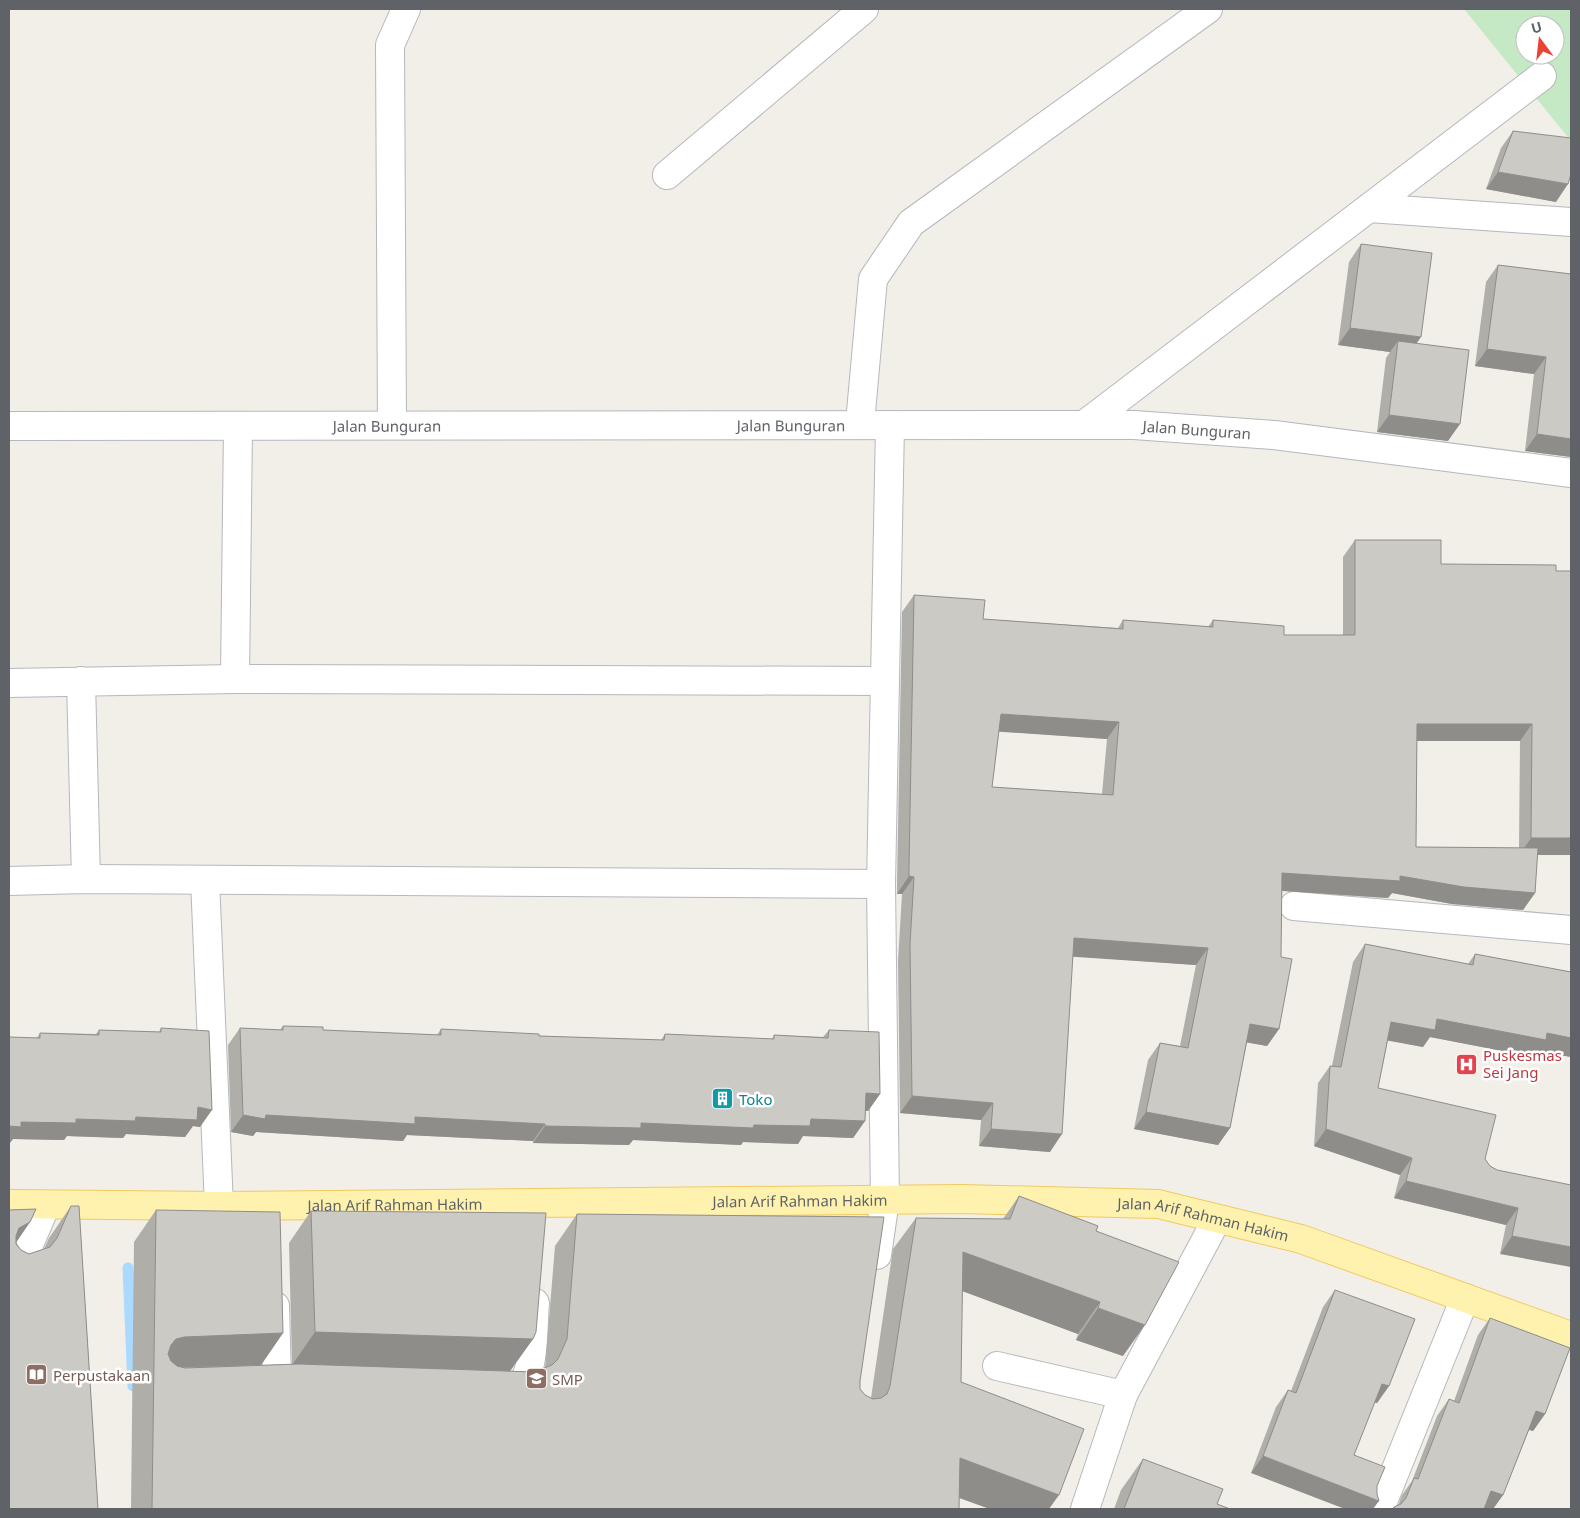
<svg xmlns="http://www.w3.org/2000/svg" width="1580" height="1518" font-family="'Noto Sans',sans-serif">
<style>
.green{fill:#c5e8c5;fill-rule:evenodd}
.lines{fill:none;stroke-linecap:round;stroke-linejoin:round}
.stream{stroke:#aadaff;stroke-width:11}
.minor-casing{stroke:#b5b8bc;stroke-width:30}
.major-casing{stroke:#f2c960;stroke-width:30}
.minor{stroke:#fff;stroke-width:28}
.major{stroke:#fff2af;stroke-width:28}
.wall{fill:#afaea9;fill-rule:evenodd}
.shaded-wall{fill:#8f8d8a}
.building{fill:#cccac5;stroke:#8f8d8a;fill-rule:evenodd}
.labels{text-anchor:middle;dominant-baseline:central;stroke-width:5;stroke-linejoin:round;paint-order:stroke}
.street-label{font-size:15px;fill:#5f6368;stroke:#fff}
.health-label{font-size:15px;fill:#be3a42;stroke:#fff;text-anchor:start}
.culture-label{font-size:15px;fill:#0d838f;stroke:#fff;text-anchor:start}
.education-label{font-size:15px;fill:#785e54;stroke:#fff;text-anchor:start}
</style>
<rect width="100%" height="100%" fill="#f1efe8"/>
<path class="green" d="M1464 9H1571V141ZM1525 25H1555V55H1525Z"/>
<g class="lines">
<path class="stream" d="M128 1268 133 1386"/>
<defs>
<g id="minor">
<path d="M667 175 864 9"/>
<path d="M1369 208 1571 222"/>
<path d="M860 423 873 279 911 223 1208 9"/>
<path d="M392 425 390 45 406 9"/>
<path d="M1084 425 1542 76"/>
<path id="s1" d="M9 426 1134 425 1274 435 1571 473"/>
<path d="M235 679 238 426"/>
<path d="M81 681 86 879"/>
<path d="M9 683 235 679 885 681"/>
<path d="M205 880 219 1206"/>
<path d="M9 881 86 879 881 884"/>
<path d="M1294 906 1571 930"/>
<path d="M877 1255 885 1200 881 884 890 425"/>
<path d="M9 1270 17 1267 21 1263 46 1205"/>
<path d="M275 1306 277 1380"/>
<path d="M997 1366 1123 1395"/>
<path d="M498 1388C506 1388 514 1389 521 1383 535 1372 533 1321 535 1303"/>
<path d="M1085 1509 1123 1395 1217 1219"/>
<path d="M1380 1509 1465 1298"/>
</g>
<g id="major">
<path id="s2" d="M9 1204 219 1206 962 1199 1158 1204 1301 1239 1571 1336"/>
</g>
</defs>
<use href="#minor" class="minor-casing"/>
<use href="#major" class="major-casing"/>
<use href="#minor" class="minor"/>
<use href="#major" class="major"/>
</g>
<path class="wall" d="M1513 131 1556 202 1486 189 1501 148Z
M1361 244 1417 343 1448 441 1377 432 1386 358 1390 352 1338 345 1349 262Z
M1498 265 1571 274V457L1525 451 1534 374 1475 366 1486 282Z
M1355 540 1441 564 1556 571H1571V855H1537L1535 893 1523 910 1452 904 1392 893 1388 898 1282 891 1279 1029 1267 1046 1247 1042 1230 1128 1218 1145 1134 1129 1148 1060 1160 1043 1180 1046 1196 965 1073 956 1050 1152 979 1146 981 1120 900 1113 898 961 902 894H897V884L902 612 914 595 983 619 1118 628 1123 620 1208 627 1213 620 1284 635H1343V557ZM999 731 1107 739 1102 794 992 787ZM1417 741H1520L1519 848 1416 847Z
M1365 944 1468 964 1475 954 1571 972V1057L1538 1051 1534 1057 1430 1037 1423 1047 1388 1040 1378 1088 1485 1159 1490 1166 1497 1170 1571 1185 1500 1254 1506 1225 1394 1198 1400 1175 1314 1146 1318 1083 1330 1066H1332L1353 962Z
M283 1026 323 1030 437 1035 441 1029 539 1036 661 1040 665 1034 772 1039 774 1035 823 1037 829 1030 880 1094 868 1111H865V1121L853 1138 803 1136 798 1144 743 1142 741 1145 633 1140 629 1145 533 1143V1141L407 1135 403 1141 256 1132 253 1136 231 1132 228 1045 240 1028 280 1030Z
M161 1028 200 1127 193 1126 185 1137 126 1134 123 1138 67 1136 64 1140 13 1139 9 1144 37 1038 40 1033 96 1034 99 1030 159 1032Z
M1019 1196 1096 1231 1123 1356 1076 1340 1078 1334 962 1291 961 1382 1049 1509H990L959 1498V1509H131L134 1242 156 1210 283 1333 261 1365 182 1368 292 1364 289 1243 311 1211 533 1339 510 1371 534 1372 545 1368 555 1246 577 1214 860 1381V1389L865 1395 871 1398 893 1249 916 1218 1003 1219Z
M71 1206H79L98 1509H9V1210L36 1209 30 1222 16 1242 21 1250 29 1254 44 1249 49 1238Z
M1335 1290 1389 1386 1377 1403H1375L1251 1473 1276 1407 1288 1390 1291 1391 1323 1307Z
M1490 1318 1545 1414 1533 1431 1529 1430 1503 1495 1493 1509H1392L1394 1507 1398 1506 1402 1495 1412 1481 1437 1416 1449 1399 1454 1401 1478 1335Z
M1143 1459 1217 1504 1230 1509H1114L1121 1490Z"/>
<path class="shaded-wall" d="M1498 172 1568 184 1556 202 1486 189Z
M1350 328 1421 337 1409 354 1398 341 1390 352 1338 345Z
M1487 349 1546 357 1534 374 1475 366Z
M1389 415 1460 424 1448 441 1377 432Z
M1537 434 1571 439V457L1525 451Z
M1001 714 1119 722 1107 739 989 731Z
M1417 724H1532L1520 741H1405Z
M1531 838H1571V855H1519Z
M1282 873 1400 876 1535 893 1523 910 1452 904 1392 893 1388 898 1270 890Z
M909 876 914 877 902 894H897Z
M1074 938 1208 948 1196 965 1062 956Z
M1437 1019 1547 1033 1571 1038V1057L1538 1051 1534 1057 1430 1037 1423 1047 1379 1039 1391 1022Z
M1250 1024 1279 1029 1267 1046 1238 1041Z
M866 1093 880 1094 868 1111 854 1110Z
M912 1096 993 1103 981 1120 900 1113Z
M198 1107 212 1110 200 1127 193 1126 185 1137 126 1134 123 1138 67 1136 64 1140 13 1139 9 1144V1126L21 1122 136 1117Z
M1146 1112 1230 1128 1218 1145 1134 1129Z
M243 1115H266L415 1117 545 1124 533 1141 407 1135 403 1141 256 1132 253 1136 231 1132Z
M811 1119 865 1121 853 1138 803 1136 798 1144 743 1142 741 1145 633 1140 629 1145 533 1143 545 1126 641 1123 754 1125Z
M991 1129 1062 1134 1050 1152 979 1146Z
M1326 1129 1412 1158 1400 1175 1314 1146Z
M1406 1181 1518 1208 1506 1225 1394 1198Z
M30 1222 9 1253 19 1228Z
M1512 1236 1571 1247V1267L1500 1254Z
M963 1252 1100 1302 1078 1334 941 1283Z
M1098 1308 1145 1325 1123 1356 1076 1340Z
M315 1332 533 1339 510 1371 292 1365Z
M283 1333 261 1365 161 1368 171 1345 176 1339 184 1337Z
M1382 1384 1389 1386 1377 1403 1370 1401Z
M1536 1411 1545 1414 1533 1431 1524 1428Z
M1263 1456 1379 1501 1373 1509H1345L1251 1473Z
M960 1458 1059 1495 1049 1509H990L938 1490Z
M1491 1491 1503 1495 1493 1509H1482Z"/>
<path class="building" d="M1513 131 1571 138V174L1568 184 1498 172Z
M1361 244 1432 253 1421 337 1350 328Z
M1498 265 1571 274V439L1537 434 1546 357 1487 349Z
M1398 341 1469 350 1460 424 1389 415Z
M1355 540H1441V564L1556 565V571H1571V838H1531L1532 724H1417L1416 847 1538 848 1535 893 1464 887 1400 876V881L1282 873 1281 957 1292 959 1279 1029 1250 1024 1230 1128 1146 1112 1160 1043 1188 1048 1208 948 1074 938 1062 1134 991 1129 993 1103 912 1096 910 944 914 877 909 876V867L914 595 985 600 983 619 1123 629V620L1213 627V620L1284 626V635H1355ZM1001 714 1119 722 1113 795 992 787Z
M1365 944 1473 965 1475 954 1571 972V1038L1547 1033 1546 1040 1437 1019 1435 1030 1391 1022 1378 1088 1496 1115 1485 1159 1490 1166 1497 1170 1571 1185V1247L1512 1236 1518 1208 1406 1181 1412 1158 1326 1129 1330 1066 1341 1067Z
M283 1026 323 1027V1030L441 1035V1029L539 1034V1036L664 1040 665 1034 774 1039V1035L828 1038 829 1030 879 1032 880 1094 866 1093 865 1121 811 1119 810 1126 754 1125 753 1128 641 1123V1128L545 1126V1124L415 1117V1124L266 1115 265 1119 243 1115 240 1028 283 1030Z
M161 1028 209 1031 212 1110 198 1107 197 1120 136 1117 135 1121 76 1119V1123L21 1122V1127L9 1126V1037L40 1038V1033L99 1035V1030L161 1032Z
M1019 1196 1098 1226 1096 1231 1179 1262 1145 1325 1098 1308 1100 1302 963 1252 961 1382 1084 1429 1059 1495 960 1458 959 1509H152L156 1210 280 1212 283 1333 184 1337 176 1339 171 1345 168 1354 171 1361 177 1366 185 1368 299 1364 534 1372 552 1365 558 1359 567 1339 577 1214 884 1217 860 1381V1389L865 1395 873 1399 881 1398 887 1394 890 1386 916 1218 1010 1219Z
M71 1206H79L98 1509H9V1210L36 1209 30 1222 19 1228 16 1236V1244L21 1250 29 1254 50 1247 57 1238Z
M311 1211 546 1213 536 1332 533 1339 315 1332Z
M1335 1290 1415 1319 1389 1386 1382 1384 1354 1455 1385 1467 1377 1486V1494L1379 1501 1263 1456 1288 1390 1296 1393Z
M1490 1318 1570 1348 1545 1414 1536 1411 1503 1495 1491 1491 1484 1509H1393L1394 1507 1401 1504 1406 1498 1414 1478 1418 1479 1449 1399 1459 1403Z
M1143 1459 1223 1489 1217 1504 1230 1509H1124Z"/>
<defs>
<symbol id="hospital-square" viewBox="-11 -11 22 22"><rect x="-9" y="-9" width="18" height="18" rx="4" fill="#e0444e" stroke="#fff"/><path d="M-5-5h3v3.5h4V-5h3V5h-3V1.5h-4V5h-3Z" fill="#fff"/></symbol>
<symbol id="building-square" viewBox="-11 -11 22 22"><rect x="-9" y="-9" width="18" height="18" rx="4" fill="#0f9aa8" stroke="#fff"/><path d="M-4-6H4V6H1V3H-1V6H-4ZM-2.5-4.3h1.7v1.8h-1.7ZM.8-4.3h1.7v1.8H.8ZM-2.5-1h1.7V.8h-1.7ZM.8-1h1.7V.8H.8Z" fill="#fff"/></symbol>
<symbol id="library-square" viewBox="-11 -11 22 22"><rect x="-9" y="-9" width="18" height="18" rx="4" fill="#8d6e63" stroke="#fff"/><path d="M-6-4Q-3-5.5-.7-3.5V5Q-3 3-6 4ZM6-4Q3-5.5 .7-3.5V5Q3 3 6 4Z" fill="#fff"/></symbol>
<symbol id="school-square" viewBox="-11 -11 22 22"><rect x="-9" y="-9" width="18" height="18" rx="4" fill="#8d6e63" stroke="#fff"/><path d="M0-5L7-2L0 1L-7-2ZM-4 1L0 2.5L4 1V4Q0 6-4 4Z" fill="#fff"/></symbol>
</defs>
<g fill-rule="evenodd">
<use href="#hospital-square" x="1454" y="1052" width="25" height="25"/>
<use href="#building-square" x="710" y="1086" width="25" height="25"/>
<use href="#library-square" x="24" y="1362" width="25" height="25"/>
<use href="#school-square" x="524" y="1366" width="25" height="25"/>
</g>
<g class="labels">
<g class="street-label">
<text stroke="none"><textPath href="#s1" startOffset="782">Jalan Bunguran</textPath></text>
<text stroke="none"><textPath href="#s1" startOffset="378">Jalan Bunguran</textPath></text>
<text stroke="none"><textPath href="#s1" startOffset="1188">Jalan Bunguran</textPath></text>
<text stroke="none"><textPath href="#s2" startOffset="791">Jalan Arif Rahman Hakim</textPath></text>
<text stroke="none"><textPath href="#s2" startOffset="386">Jalan Arif Rahman Hakim</textPath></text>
<text stroke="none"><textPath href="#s2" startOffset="1196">Jalan Arif Rahman Hakim</textPath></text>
</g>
<g class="health-label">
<text x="1483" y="1055">Puskesmas<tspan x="1483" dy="17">Sei Jang</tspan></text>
</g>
<g class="culture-label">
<text x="739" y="1099">Toko</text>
</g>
<g class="education-label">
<text x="53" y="1375">Perpustakaan</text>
<text x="552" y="1379">SMP</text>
</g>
</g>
<rect width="1580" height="1518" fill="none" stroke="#5f6368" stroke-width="20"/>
<g transform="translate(1540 40) rotate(345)"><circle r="24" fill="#ffffff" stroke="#bfc1c3"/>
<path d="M0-4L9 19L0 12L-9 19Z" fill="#ea4335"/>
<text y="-8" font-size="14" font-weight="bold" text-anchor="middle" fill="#5f6368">U</text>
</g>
</svg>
